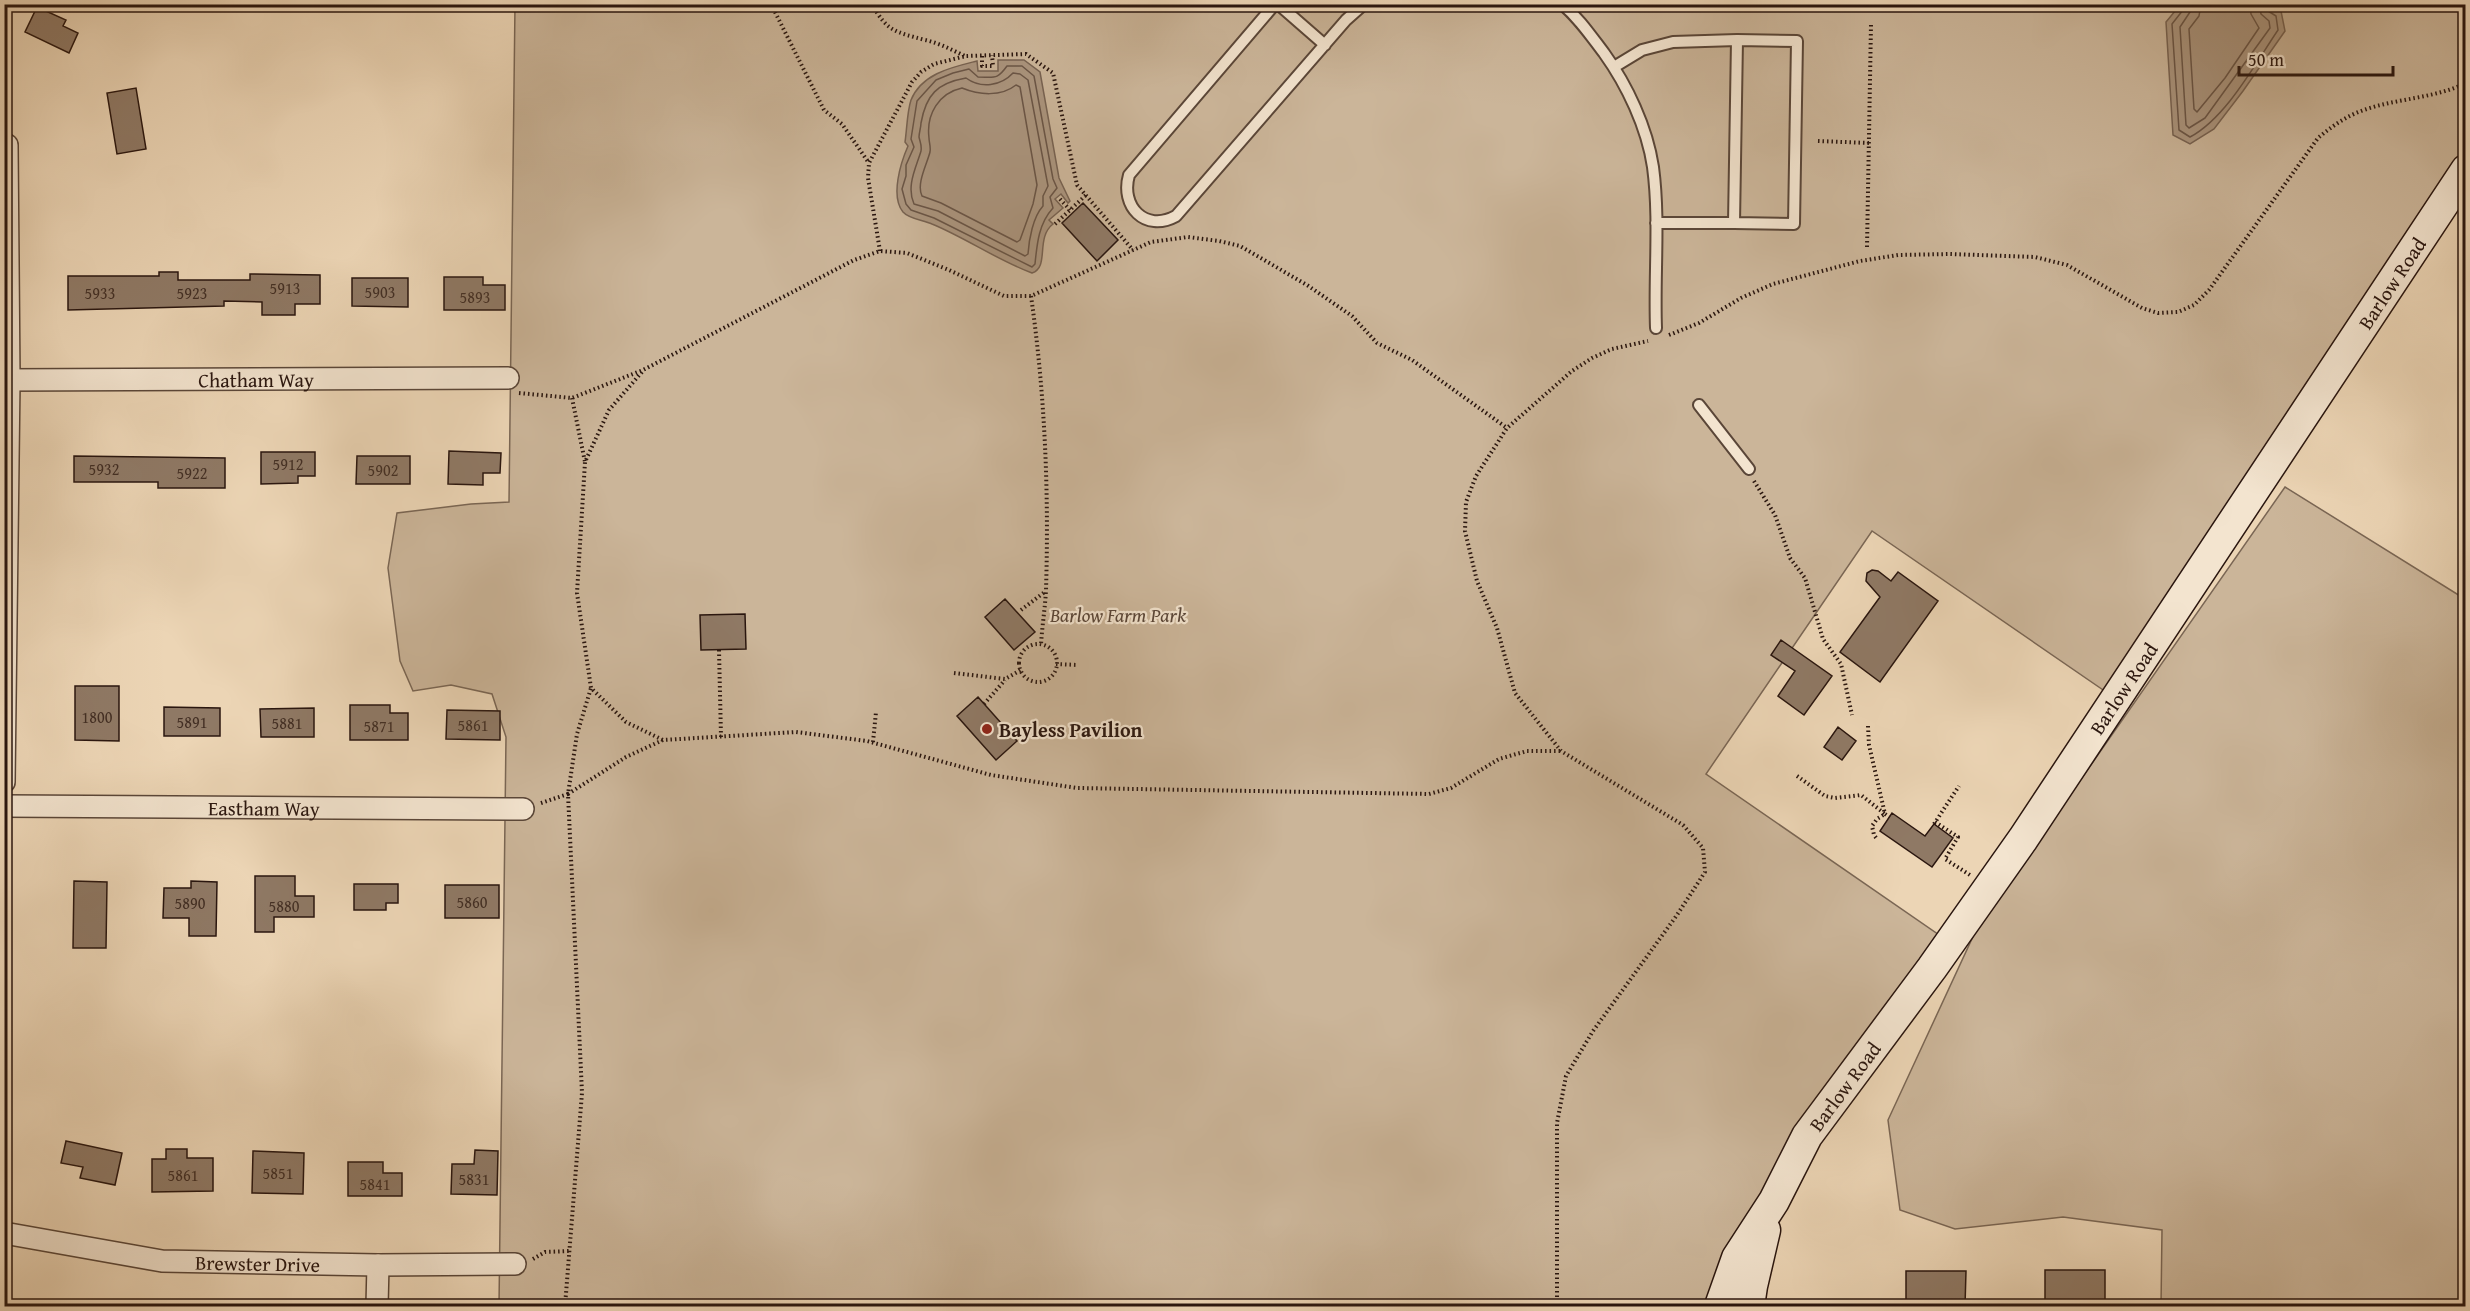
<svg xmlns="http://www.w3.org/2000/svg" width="2470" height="1311" font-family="'Gentium Book Plus',serif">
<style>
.green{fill:#cbb599;stroke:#7a6654;stroke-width:1.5}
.water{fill:#aa947d;stroke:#776251;stroke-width:1.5}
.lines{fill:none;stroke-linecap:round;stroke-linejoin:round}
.shore{stroke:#6a5546;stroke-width:1.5}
.building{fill:#8f7965;stroke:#2a160f;stroke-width:1.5}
.lane-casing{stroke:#5a4638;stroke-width:14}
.street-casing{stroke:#5a4638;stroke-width:24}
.secondary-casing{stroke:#2a160f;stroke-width:33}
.path{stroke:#2a160f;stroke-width:4;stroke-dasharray:1.5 3;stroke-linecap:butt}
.lane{stroke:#f3e4cf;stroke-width:10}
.street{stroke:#f3e4cf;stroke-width:21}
.secondary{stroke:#f3e4cf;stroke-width:30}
.poi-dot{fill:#8f2418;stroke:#f3e4cf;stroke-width:2}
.labels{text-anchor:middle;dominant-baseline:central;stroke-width:4.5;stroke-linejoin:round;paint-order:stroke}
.number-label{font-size:16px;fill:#432f24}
.street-label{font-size:20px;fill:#2a160f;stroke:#f3e4cf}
.park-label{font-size:20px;font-style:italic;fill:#5a4638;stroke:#f3e4cf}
.poi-label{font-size:20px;font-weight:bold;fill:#2a160f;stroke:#f3e4cf;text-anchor:start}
</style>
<rect width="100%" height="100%" fill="#ecd5b5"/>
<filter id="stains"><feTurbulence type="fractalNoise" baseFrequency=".00333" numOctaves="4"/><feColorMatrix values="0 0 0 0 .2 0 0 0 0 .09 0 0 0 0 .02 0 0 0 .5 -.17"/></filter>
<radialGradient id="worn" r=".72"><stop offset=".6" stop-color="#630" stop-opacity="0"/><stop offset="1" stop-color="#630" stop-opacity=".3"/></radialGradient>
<path class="green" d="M515 5H2465V156L2109 694 1872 531 1706 774 1942 937 1716 1306H499L506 737 492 694 451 685 413 691 400 661 388 568 397 513 471 504 509 502Z
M2285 487 2465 599V1306H2161L2162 1230 2063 1217 1955 1229 1900 1210 1888 1120 1977 928Z"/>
<path class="water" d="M2180 5H2267L2281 11 2285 31 2243 91 2214 129 2190 144 2173 135 2166 22Z
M998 60H1024L1040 72 1059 178 1070 201 1068 203 1061 194 1055 199 1063 208 1049 220 1053 224C1035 238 1050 267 1032 273 997 260 966 238 932 224 923 220 909 219 903 212 890 196 901 162 908 146L905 142C907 129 907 112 911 100 922 73 953 67 977 61L978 71H998Z"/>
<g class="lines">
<path class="shore" d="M2184 4 2183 10 2172 24 2179 130 2190 137C2226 118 2255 64 2278 30L2276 16 2268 11 2266 4
M2192 4 2190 12 2180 27 2186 125 2189 128 2205 118 2270 28 2269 21 2261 14 2259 4
M2201 4 2199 16 2189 29 2194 109 2197 112 2225 78 2259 28 2251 14 2250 4
M1007 66H1022L1034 76 1053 179 1057 188 1050 197 1053 208C1039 223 1037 243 1035 264L1032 267 934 218 911 210 906 204 902 189 906 176V165L914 147 911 139 917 101 936 80 953 73 969 69 978 77C995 77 997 80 1007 66Z
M1013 73 1020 74 1028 80 1048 186 1043 196V206C1033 217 1029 239 1028 254L1025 256 938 211 914 204C906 186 916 168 921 151 922 145 920 142 919 137 919 133 921 127 921 123 926 95 937 83 966 78 981 89 1001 86 1013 73Z
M1016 85 1020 87 1037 185 1033 204 1020 240 1017 242 941 203 922 196C916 184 927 164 930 152 931 146 929 143 929 138 926 114 939 93 962 88 979 95 1001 97 1016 85Z"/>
</g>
<path class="building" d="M37 7 66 20 63 26 78 33 69 53 25 32Z
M136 88 146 149 117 154 107 93Z
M1083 203 1118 240 1097 261 1062 223Z
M159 272H178V280H250V274L320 275V304H295V315H262V302L224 301V306L68 310V276H159Z
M444 277H483V285H505V310H444Z
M352 278H408V307L352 306Z
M449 451 501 453 500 473H483V485L448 484Z
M261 452H315V476H298V483L261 484Z
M74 456 225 458V488H158V482H74Z
M357 456H410V484H356Z
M1872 570 1878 571 1891 581 1898 572 1938 601 1880 682 1840 652 1880 597 1866 581 1867 573Z
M1005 599 1035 632 1014 650 985 617Z
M745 614 746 649 701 650 700 615Z
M1781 640 1832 676 1804 715 1778 696 1795 671 1771 655Z
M75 686H119V741L75 740Z
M978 697 1017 741 996 760 957 716Z
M350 705H390V713H408V740H350Z
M164 707 220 708V736H164Z
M314 708V737H261L260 709Z
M447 710 500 711V740L446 739Z
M1838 727 1856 741 1842 760 1824 747Z
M1892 813 1925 836 1934 824 1953 838 1932 867 1880 831Z
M255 876H295V896H314V917H274V932H255Z
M74 881 107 882 106 948H73Z
M191 881 217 882 216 936H189V918H163L164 888H191Z
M354 884H398V903H386V910H354Z
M445 885H499V918H445Z
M66 1141 122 1153 115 1185 80 1178 83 1167 61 1163Z
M166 1149H187V1158H213V1191L152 1192V1159H166Z
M475 1150 498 1151 497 1195 451 1194 452 1164H474Z
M253 1151 304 1153 303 1194 252 1193Z
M348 1162H383V1173H402V1196H348Z
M2045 1270H2105V1306H2045Z
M1906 1271H1966L1965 1306H1906Z"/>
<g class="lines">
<defs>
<path id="lane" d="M1275 4 1129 175C1120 206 1145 233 1176 216L1346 20 1364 4
M1278 4 1325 45
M1562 4C1579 18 1591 36 1604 53 1627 85 1647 127 1653 167 1660 220 1654 274 1656 328
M1737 40 1797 41 1794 224 1734 223Z
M1614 67 1642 50 1673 42 1737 40
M1656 223H1734
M1699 405 1749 469"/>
<g id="street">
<path id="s1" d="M4 380 508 378"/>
<path d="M4 782 9 380 7 145"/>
<path id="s2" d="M4 806 523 809"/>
<path id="s3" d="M4 1233 162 1261 378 1265 515 1264"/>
<path d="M377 1306 378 1265"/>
</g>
<g id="secondary">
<path id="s4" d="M1720 1306 1737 1258 1774 1201 1807 1136 1932 968 2023 839 2466 170"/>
<path d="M1749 1306 1752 1286 1765 1230"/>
</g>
</defs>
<use href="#lane" class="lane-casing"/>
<use href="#street" class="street-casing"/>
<use href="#secondary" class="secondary-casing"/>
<path class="path" d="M771 4 824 110 842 124 869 163
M872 4C887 32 896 32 925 40 939 43 952 50 965 56
M982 56V66H993L992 55
M1818 141 1869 143
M1060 199 1070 210
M1055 224 1086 195
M1867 247 1871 24
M880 251 868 178 869 163 912 82 921 72 934 64 966 56 1026 54 1053 73 1077 185 1133 250
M1031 296C1045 394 1049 492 1046 590 1045 609 1042 627 1041 645
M1669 335 1699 323 1741 298 1773 284 1860 261 1898 255 1950 254 2035 257 2067 265 2142 308 2158 313 2178 312 2194 305 2209 290 2318 138C2331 127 2345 117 2361 111 2396 98 2433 99 2466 83
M642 372 609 410 585 462 577 593 591 688 626 722 663 740
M519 393 572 398 643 370 854 260 880 251 907 253 949 270 1004 296H1031L1151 242 1188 237 1219 241 1240 246 1307 285 1352 316 1377 343 1412 360 1507 428
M572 398 585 462
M1754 481 1775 515 1790 558 1805 578 1823 639 1841 664 1852 715
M1021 610 1046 591
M1019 663a19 19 0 1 1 38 0a19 19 0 1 1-38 0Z
M719 650 721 737
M1056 664 1078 665
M954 673 1005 679 1021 670
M984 704 1005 680
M1868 726 1869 745 1885 814 1889 817
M873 742 876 712
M1797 776 1825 796 1835 798 1861 795 1885 814 1877 819 1872 826 1874 835 1877 839
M541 803 568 794 577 734 591 688
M1935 822 1958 837 1945 859 1970 875
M1934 824 1959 786
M533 1259 545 1252 569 1251
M565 1306 582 1093 568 794 626 757 663 740 796 732 867 741 991 775 1077 788 1429 794 1451 788 1499 759 1527 751H1561
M1557 1306V1123L1566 1076 1593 1031 1677 915 1705 872 1703 848 1683 825 1561 751 1515 693 1497 628 1477 581 1465 531 1466 502 1476 476 1507 428 1572 371 1592 358 1612 349 1648 341"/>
<use href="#lane" class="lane"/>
<use href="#street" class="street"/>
<use href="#secondary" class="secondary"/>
</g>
<circle class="poi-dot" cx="987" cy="729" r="6"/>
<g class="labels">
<g class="number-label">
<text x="285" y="288">5913</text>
<text x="380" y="292">5903</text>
<text x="100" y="293">5933</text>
<text x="192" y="293">5923</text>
<text x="475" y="297">5893</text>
<text x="288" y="464">5912</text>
<text x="104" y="469">5932</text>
<text x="383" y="470">5902</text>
<text x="192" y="473">5922</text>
<text x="97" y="717">1800</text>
<text x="192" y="722">5891</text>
<text x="287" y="723">5881</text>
<text x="473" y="725">5861</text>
<text x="379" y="726">5871</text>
<text x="472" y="902">5860</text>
<text x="190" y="903">5890</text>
<text x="284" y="906">5880</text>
<text x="278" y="1173">5851</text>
<text x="183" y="1175">5861</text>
<text x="474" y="1179">5831</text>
<text x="375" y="1184">5841</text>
</g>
<g class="street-label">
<text stroke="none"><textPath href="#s4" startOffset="1226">Barlow Road</textPath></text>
<text stroke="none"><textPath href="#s1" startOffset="252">Chatham Way</textPath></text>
<text stroke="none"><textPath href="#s4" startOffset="740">Barlow Road</textPath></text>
<text stroke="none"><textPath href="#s2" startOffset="260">Eastham Way</textPath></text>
<text stroke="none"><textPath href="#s4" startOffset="254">Barlow Road</textPath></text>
<text stroke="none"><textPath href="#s3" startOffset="256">Brewster Drive</textPath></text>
</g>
<g class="park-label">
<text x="1118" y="614">Barlow Farm Park</text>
</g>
<g class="poi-label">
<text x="999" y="729">Bayless Pavilion</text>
</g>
</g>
<rect width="2470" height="1311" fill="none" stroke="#ecd5b5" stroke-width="24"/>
<rect x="6" y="6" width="2458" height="1299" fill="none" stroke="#2a160f" stroke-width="3"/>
<rect x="12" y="12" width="2446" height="1287" fill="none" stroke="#2a160f" stroke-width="1.5"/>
<path d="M2239 66v9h154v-9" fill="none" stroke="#2a160f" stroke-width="3"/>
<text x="2248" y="66" font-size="18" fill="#2a160f" stroke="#f3e4cf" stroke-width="4.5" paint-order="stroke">50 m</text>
<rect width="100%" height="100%" filter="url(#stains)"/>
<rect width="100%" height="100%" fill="url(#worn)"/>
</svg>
